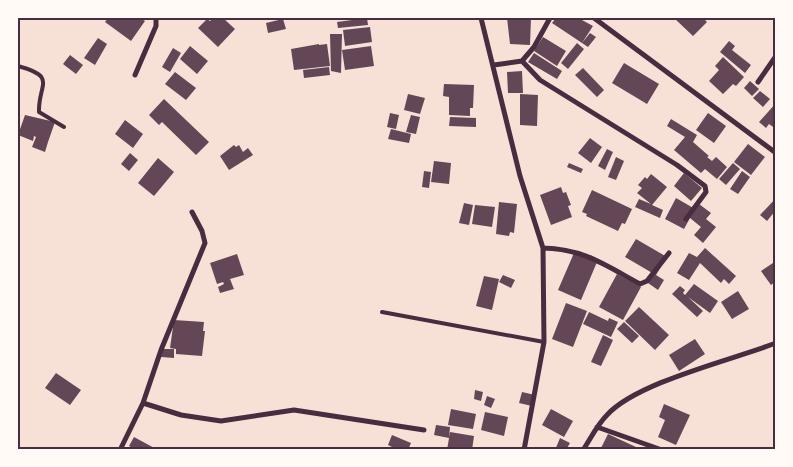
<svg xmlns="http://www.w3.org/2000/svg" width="793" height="467" font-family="Cabin,sans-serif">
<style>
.building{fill:#644757}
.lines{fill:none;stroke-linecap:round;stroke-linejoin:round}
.service{stroke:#4a2c40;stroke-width:4}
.minor{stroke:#4a2c40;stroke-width:5}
.neatline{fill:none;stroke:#4a2c40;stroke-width:2}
</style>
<rect width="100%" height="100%" fill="#f7e1d7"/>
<path class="building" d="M108 18H140L145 21 131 41 105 22Z
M213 18H223L235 29 218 47 198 28 207 19 210 21Z
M367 18 368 25 338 28 337 22Z
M507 18H531L530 45 510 44Z
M556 18H583L582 20 593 26 582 43 552 23Z
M674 18H703L707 22 693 36Z
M283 19 286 29 268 33 266 23Z
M370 27 372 42 345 46 343 30Z
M590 33 596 37 588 47 582 43Z
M330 34H342L341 73 331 71Z
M543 37 566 51 557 66 534 51Z
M98 38 107 44 95 65 84 58Z
M729 41 735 46 732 50 751 65 745 73 720 52Z
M577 43 584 49 568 69 561 63Z
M319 44V45L327 44 330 66 294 70 291 49Z
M190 46 208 61 197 74 180 59Z
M371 46 374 66 345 70 342 50Z
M173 48 181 53 170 72 162 67Z
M534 53 562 71 557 79 528 62Z
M70 55 83 65 76 74 63 64Z
M723 57 744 77 736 86 733 84 723 94 709 81 719 70 715 66Z
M624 63 659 84 647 104 612 83Z
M329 67 330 75 304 78 303 70Z
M583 68 604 90 597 97 575 75Z
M522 71 523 93H508L507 72Z
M175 72 196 88 186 100 165 84Z
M750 81 759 89 752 96 744 88Z
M444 84 474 85 473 108H470V116L449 115V97L443 96Z
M760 91 770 99 763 107 753 98Z
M408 94 425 98 420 114 404 110Z
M520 94 538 95 537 126 520 125Z
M164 99 209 142 196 155 162 122 159 125 149 115Z
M776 103V129L769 124 766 128 759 122Z
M390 113 399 115 396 129 387 127Z
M708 113 726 126 714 143 696 130Z
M25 115 55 122 48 142 40 139 48 142 45 152 32 147 36 137 34 136 33 141 18 135Z
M411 115 420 117 416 134 406 132Z
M450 117 476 118V127L449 126Z
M671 119 697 135 693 142 709 156 707 157 712 161 716 157 727 167 717 179 705 169 701 173 674 150 685 137 667 126Z
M125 120 143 134 133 148 115 134Z
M391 129 411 134 409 143 388 139Z
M590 138 602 147 591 163 578 153Z
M748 144 765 157 751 175 734 162Z
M234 145 236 147 239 145 243 152 248 148 253 155 229 170 220 156Z
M607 149 613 152 605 170 598 166Z
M130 153 138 160 129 171 121 164Z
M616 157 624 161 616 180 608 177Z
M158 158 174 172 154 196 138 183Z
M434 161 451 163 449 184 431 182Z
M569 163 583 169 581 173 567 167Z
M733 163 740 169 726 185 719 179Z
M424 171 431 172 429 188 422 187Z
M742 171 750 177 738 194 730 189Z
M684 173 702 188 691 201 674 186Z
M651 174 667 187 652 205 663 210 660 218 635 207 639 199 651 204 637 193 642 188 638 185 645 177 647 179Z
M561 187 563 193 566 192 571 205 568 206 572 217 551 225 540 195Z
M592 190 632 209 625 224 622 223 618 231 586 216 587 214 582 212Z
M676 198 695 209 699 204 711 213 706 219 716 227 703 243 694 235 701 227 690 218 684 229 665 219Z
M776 198V210L767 221 760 215Z
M499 202 517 204 514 233 510 232 509 236 496 234Z
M464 203 473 205 469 225 459 223Z
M475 205 495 207 492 227 472 224Z
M636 239 667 257 656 275 664 280 658 290 648 283 654 274 625 257Z
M705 248 736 276 729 284 724 279 721 283 700 263 689 280 677 273 689 253 697 257Z
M574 253 597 262 581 300 558 290Z
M237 254 244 275 230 279 234 289 220 293 218 287 224 284 223 282 217 284 210 263Z
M776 261V281L771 285 761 271Z
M617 274 641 287 623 320 599 307Z
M503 275 515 280 511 288 499 282Z
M484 276 499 279 492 310 476 306Z
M694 284 718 301 710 313 688 297 703 311 697 317 672 294 680 286 685 290 683 293 685 295Z
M738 291 749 309 732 319 721 302Z
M566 303 587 311 573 347 552 339Z
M639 307 669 335 655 350 625 321Z
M589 312 608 321 609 318 618 322 611 337 583 324Z
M174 320 204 322 203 331H205L202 356 176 354V349L170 348Z
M624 322 639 336 632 343 617 329Z
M603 335 613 340 601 366 591 362Z
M695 339 705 354 679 371 669 355Z
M162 349H174V358L161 357Z
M56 373 81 390 70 405 45 388Z
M475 390 483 392 481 401 474 399Z
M522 392 535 395 532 406 519 403Z
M487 396 495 399 491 408 484 405Z
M664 404 690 415 676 445 658 437 665 420 659 417Z
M451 409 476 414 473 429 448 425Z
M551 409 573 421 564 437 542 425Z
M485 412 508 417 504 436 481 430Z
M436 425 450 427 449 438 434 435Z
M450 432 474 436 472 450H447Z
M608 434 636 447V450H600Z
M392 435 411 443 408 450H398L388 445Z
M134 437 158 450H136L129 446Z
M560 438 570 443 566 450H555Z"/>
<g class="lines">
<path class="service" d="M18 66C58 77 38 84 39 112L64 127
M382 312 544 342"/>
<path class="minor" d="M481 18 520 176 543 248 544 342 524 450
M594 18 776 153
M522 61 540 80 677 165 705 186 706 192 686 219
M494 65 522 61 534 47 550 18
M135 75 156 26V18
M758 82 776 56
M543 248C584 249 605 265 640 284L647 281 669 253
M143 403 181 415 221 421 294 410 424 430
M597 427 662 450
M120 450 143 403 161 350 205 243 202 231 192 212
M583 450C591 438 597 425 607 415 637 382 732 360 776 343"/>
</g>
<rect width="793" height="467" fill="none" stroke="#fffaf5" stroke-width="38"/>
<rect x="19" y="19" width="755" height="429" class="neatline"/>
</svg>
